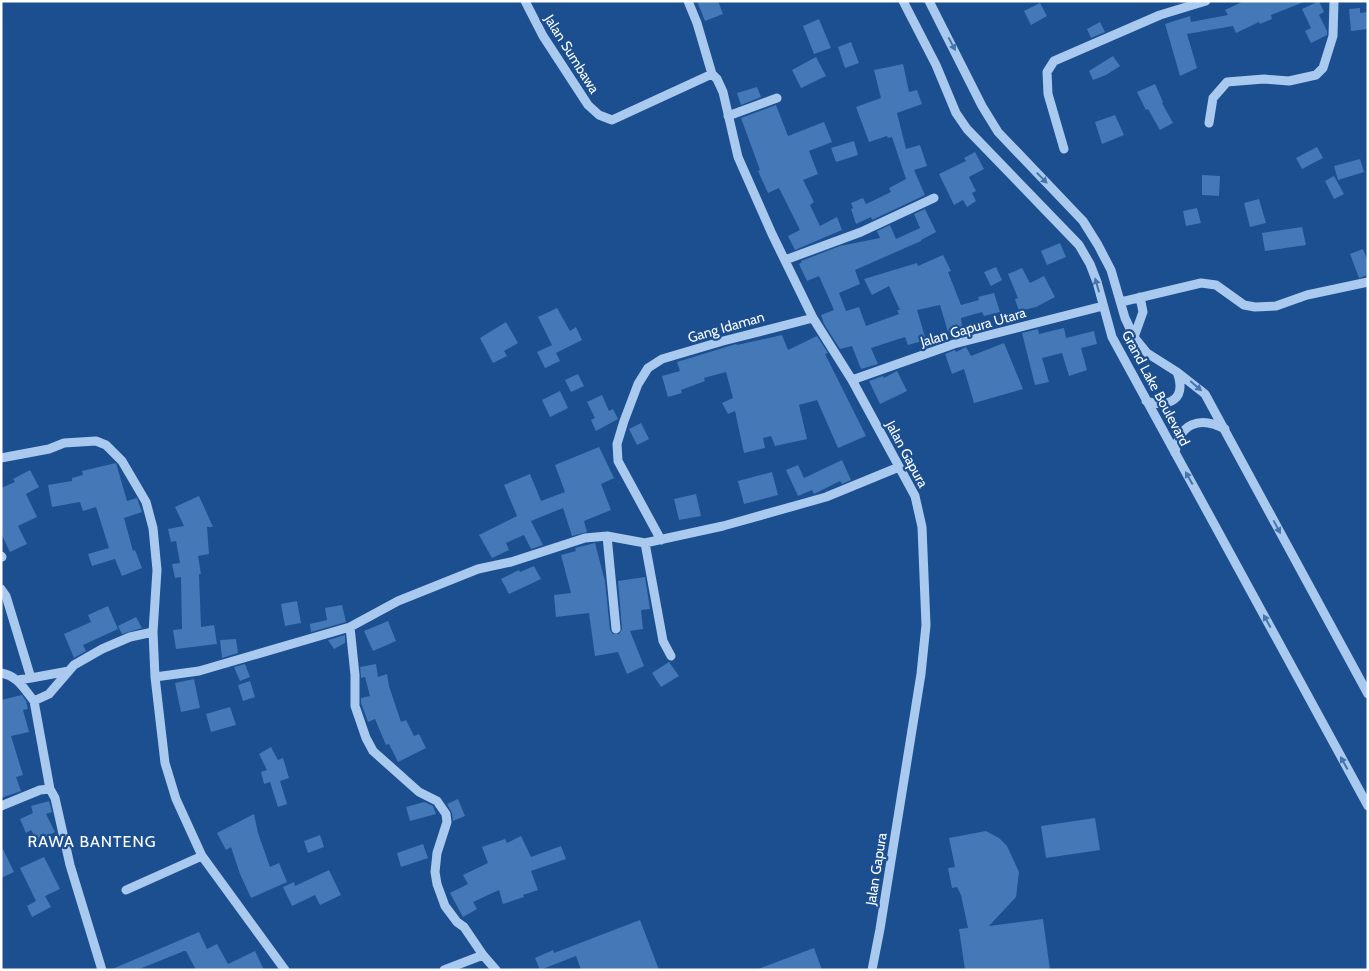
<svg xmlns="http://www.w3.org/2000/svg" width="1369" height="971" font-family="Cabin,sans-serif">
<style>
.building{fill:#4478b7}
.lines{fill:none;stroke-linecap:round;stroke-linejoin:round}
.minor{stroke:#a9c9ee;stroke-width:9}
.oneway{fill:#4674ac}
.labels{text-anchor:middle;dominant-baseline:central;stroke-width:4.5;stroke-linejoin:round;paint-order:stroke}
.street-label{font-size:14px;fill:#fff;stroke:#1b4f8f}
.quarter-label{font-size:16px;letter-spacing:1px;fill:#fff;stroke:#1b4f8f}
</style>
<rect width="100%" height="100%" fill="#1b4f8f"/>
<path class="building" d="M697 1H718L723 14 705 21Z
M1244 1 1304 2 1271 15 1272 19 1260 24 1259 22 1236 33 1233 26 1187 34 1197 68 1180 76 1165 24 1190 16 1191 22 1228 15 1225 10Z
M1319 1 1324 12 1319 15 1327 31V35L1311 43 1305 31 1311 28 1302 9Z
M1040 3 1047 16 1031 25 1024 11Z
M1360 8V13L1368 12V29L1351 31 1349 9Z
M819 19 831 48 814 54 803 26Z
M1100 22 1105 32 1091 38 1087 29Z
M851 42 859 63 845 68 838 47Z
M1113 56 1120 66 1106 75 1093 80 1089 71Z
M816 57 826 76 801 88 792 70Z
M903 64 909 92 917 90 922 104 897 113 906 149 920 145 927 166 914 170 925 195 872 220 871 217 856 224 851 209 853 208 851 203 863 198 866 204 891 192 889 188 906 179 892 137 888 138 887 136 869 142 856 107 881 98 874 70Z
M1155 84 1163 102 1162 103 1173 123 1160 130 1148 109 1146 110 1137 92Z
M757 87 761 97 741 105 737 93Z
M776 105 788 136 824 122 832 142 809 151 818 174 803 180 814 202 810 205 820 226 837 217 842 230 795 250 788 236 800 230 779 188 768 193 758 171 760 170 741 118Z
M1115 115 1124 135 1102 144 1095 122Z
M854 141 858 155 836 162 831 148Z
M1317 147 1323 158 1302 169 1296 158Z
M975 152 984 169 969 177 976 191 972 193 976 201 967 207 963 200 954 205 939 174 966 161 964 158Z
M1360 159 1364 172 1338 180 1334 166Z
M1202 175 1220 176 1219 196 1202 195Z
M1334 176 1344 194 1334 199 1325 181Z
M1259 199 1266 223 1250 227 1244 203Z
M1197 208 1201 223 1186 226 1183 211Z
M925 209 936 232 921 240V241L855 270 860 284 839 293 846 311 859 307 866 326 899 314 897 310H900L889 286 872 295 864 279 917 263 918 266 943 255 951 271 948 272 961 305 979 300 978 297 994 293 1000 312 984 316 982 312 961 318 962 328 948 332 940 305 917 310 926 340 908 345 905 337 871 348 878 364 861 369 852 346 840 349 824 324 821 315 834 310 819 276 807 281 799 264 802 262 801 261 840 246 880 238 877 231 890 225 896 239 920 228 914 214Z
M1302 227 1306 245 1265 251 1262 233Z
M1060 243 1066 257 1047 265 1041 251Z
M1363 249 1368 262V275L1359 278 1350 254Z
M996 267 1002 280 991 286 984 272Z
M1022 268 1030 283 1044 276 1055 297 1036 307 1019 311 1015 299 1018 298 1008 274Z
M557 308 570 331 576 327 582 340 556 353 538 317Z
M506 322 518 343 504 351 507 356 493 363 480 338Z
M1064 328 1066 338 1094 331 1097 344 1081 348 1087 370 1069 376 1062 353 1042 358 1049 382 1035 385 1022 333 1038 329 1039 334Z
M782 335 788 350 817 336 828 353 825 354 866 436 838 448 817 400 799 405 807 439 775 446 771 436 763 438 765 448 744 453 735 411 728 414 722 403 733 398 726 372 704 378 705 381 681 390 682 393 668 397 662 376 680 371 677 362 736 344 737 345Z
M1004 343 1023 389 974 403 964 369 952 374 945 354 955 350 956 352 966 347 971 356Z
M552 345 560 361 545 368 537 352Z
M897 371 907 391 880 404 869 381 883 376 884 378Z
M578 374 584 386 571 392 565 380Z
M560 391 568 408 550 417 542 400Z
M602 395 609 411 613 409 618 419 596 431 591 420 595 418 587 402Z
M641 423 649 439 637 445 629 429Z
M599 447 614 478 601 484 611 510 584 521 587 532 572 536 563 508 531 521 543 545 531 549 524 535 506 543 509 550 492 558 479 535 517 516 504 485 530 474 541 501 565 492 555 465Z
M842 460 851 480 842 484 840 481 814 494 812 490 798 496 786 470 798 465 804 478Z
M116 463 127 501 137 498 142 512 124 518 133 551 135 550 142 568 122 576 115 559 92 566 88 554 109 548 96 507 83 511 80 502 52 507 48 485 72 481V478L83 475 82 471Z
M30 470 39 487 26 494 37 517 18 526 27 544 10 552 1 533V488L15 482 13 479Z
M772 472 778 495 744 504 738 481Z
M696 494 701 516 679 520 674 499Z
M199 496 213 527H207L209 554 198 556 201 574H199L201 627 214 625 217 644 176 649 173 630 182 629 181 577 175 578 172 564 180 563 176 541 171 542 168 529 184 526 175 507Z
M595 543 605 581 610 630 613 634H619L622 629 618 581 645 577 650 609 641 610 643 629 630 631 644 666 627 674 618 652 595 656 589 613 556 617 554 595 571 593 561 555 576 551 575 548Z
M534 566 541 579 509 594 501 579 519 570 520 572Z
M297 601 301 623 285 626 281 604Z
M342 605 346 622 311 632 310 624 327 620 325 608Z
M108 606 118 629 83 645 86 651 74 658 64 634 91 622 88 615Z
M136 617 142 628 122 634 118 626Z
M388 621 396 641 373 651 364 631Z
M345 635V643L334 649 328 640Z
M236 639 238 653 222 658 220 640Z
M669 662 679 676 661 687 652 673Z
M245 664 250 677 240 681 234 667Z
M376 664 378 677 387 674 389 686 401 722 406 720 414 736 419 734 426 748 398 762 389 744 386 745 375 719 368 722 361 703V698L370 696 365 677 361 678 360 667Z
M194 679 200 708 181 712 175 683Z
M250 681 255 697 243 701 238 685Z
M22 695 26 701 28 709 23 710 29 732 11 736 23 775 16 777 21 791 1 798V700Z
M230 707 236 725 211 732 206 714Z
M271 747 278 760 283 758 289 778 280 781 287 804 278 807 270 782 264 784 261 772 267 770 259 754Z
M458 799 465 816 453 821 452 813 447 804Z
M49 801 52 812 46 814 55 832 38 842 31 830 26 833 20 819 33 813 31 806Z
M424 802 433 806 436 814 410 821 406 807Z
M254 814 258 833 270 867 279 863 287 882 251 898 240 874 231 847 226 850 217 833Z
M1095 818 1100 850 1046 858 1041 826Z
M986 831 999 838 1007 846 1019 872 1016 897 989 926 1043 919 1050 970H965L959 929 968 928 961 895 957 887 952 888 948 868 955 867 949 838Z
M320 835 324 847 308 853 304 841Z
M521 836 531 857 561 846 566 859 531 871 538 890 523 895 524 897 503 904 499 890 473 902 477 909 463 917 450 893 468 884 463 875 488 863 482 847 505 839 507 843Z
M423 844 428 858 401 867 397 853Z
M1 845 14 872 1 878Z
M44 857 60 889 45 896 51 907 32 917 27 906 36 901 20 868Z
M329 870 341 895 320 905 315 895 292 906 283 887 294 882 295 886Z
M640 920 659 970H581L576 956 540 970 535 958 553 950 554 953Z
M199 932 207 949 217 944 228 964 255 951 264 970H196L186 951H184L137 970H110Z
M814 948 822 970H759L758 969Z"/>
<g class="lines">
<path class="minor" d="M525 1 543 36 588 105 599 115 612 120 712 74
M688 1 697 23 712 74 717 79 723 92 738 157 772 234 813 318 852 380 915 496 922 527 926 625 921 674 880 929 872 970
M903 1 936 65 956 113 967 129 1079 245 1090 264 1097 282 1112 337 1368 806
M929 1 982 106 998 132 1083 221 1098 245 1111 270 1125 318 1134 337 1147 353 1177 372 1205 394 1368 694
M728 116 777 98
M1209 123 1213 98 1227 82 1264 79 1289 81 1316 75 1323 68 1333 36 1334 1
M1064 149 1048 94 1047 72 1054 61 1160 15 1206 1
M785 260 861 232 934 198
M1121 302 1201 283 1216 285 1244 305 1255 307 1276 306 1307 295 1368 282
M1134 337 1143 312 1140 297
M852 380 954 344 1103 306
M1146 401C1170 408 1187 399 1177 372
M1175 453C1179 424 1199 415 1225 429
M1 458 49 449 64 443 96 441 106 445 122 461 146 502 153 528 157 570 153 632 155 677 165 763 176 799 202 856 285 970
M607 536 616 629
M661 540 618 461 617 444 624 421 638 384 648 368 662 359 723 341 813 318
M645 543 663 641 671 656
M1 556 2 557
M1 589 6 596 31 678 18 680
M350 627 355 675V706L366 738 373 751 419 792 437 801 446 814 447 822 437 853 435 872 437 884 445 906 457 922 464 927 483 955
M1 673C18 676 24 689 34 701L49 694 74 665 102 649 130 637 153 632
M155 677 199 671 350 627 398 601 478 569 511 562 585 538 607 536 645 543 723 526 826 497 899 467
M31 678 69 671
M34 701 50 789 55 798 70 865 102 970
M1 806 40 790 50 789
M126 890 202 856
M444 970 483 955 496 970"/>
</g>
<defs><path id="oneway-solid" d="M-6-.8H1V-3.2L6.5 0L1 3.2V.8H-6Z" transform="scale(1.25)"/></defs>
<g class="oneway">
<use href="#oneway-solid" transform="translate(952 44) rotate(62)"/>
<use href="#oneway-solid" transform="translate(1042 178) rotate(46)"/>
<use href="#oneway-solid" transform="translate(1097 285) rotate(-106)"/>
<use href="#oneway-solid" transform="translate(1196 386) rotate(41)"/>
<use href="#oneway-solid" transform="translate(1189 478) rotate(-119)"/>
<use href="#oneway-solid" transform="translate(1277 527) rotate(62)"/>
<use href="#oneway-solid" transform="translate(1267 621) rotate(-119)"/>
<use href="#oneway-solid" transform="translate(1344 763) rotate(-119)"/>
</g>
<g class="labels">
<g class="street-label">
<text transform="translate(572 54) rotate(58)">Jalan Sumbawa</text>
<text transform="translate(726 327) rotate(-16)">Gang Idaman</text>
<text transform="translate(973 327) rotate(-16)">Jalan Gapura Utara</text>
<text transform="translate(1156 388) rotate(62)">Grand Lake Boulevard</text>
<text transform="translate(907 454) rotate(62)">Jalan Gapura</text>
<text transform="translate(876 869) rotate(-81)">Jalan Gapura</text>
</g>
<g class="quarter-label">
<text x="92" y="841">RAWA BANTENG</text>
</g>
</g>
<rect width="1369" height="971" fill="none" stroke="#ffffff" stroke-width="5"/>
</svg>
